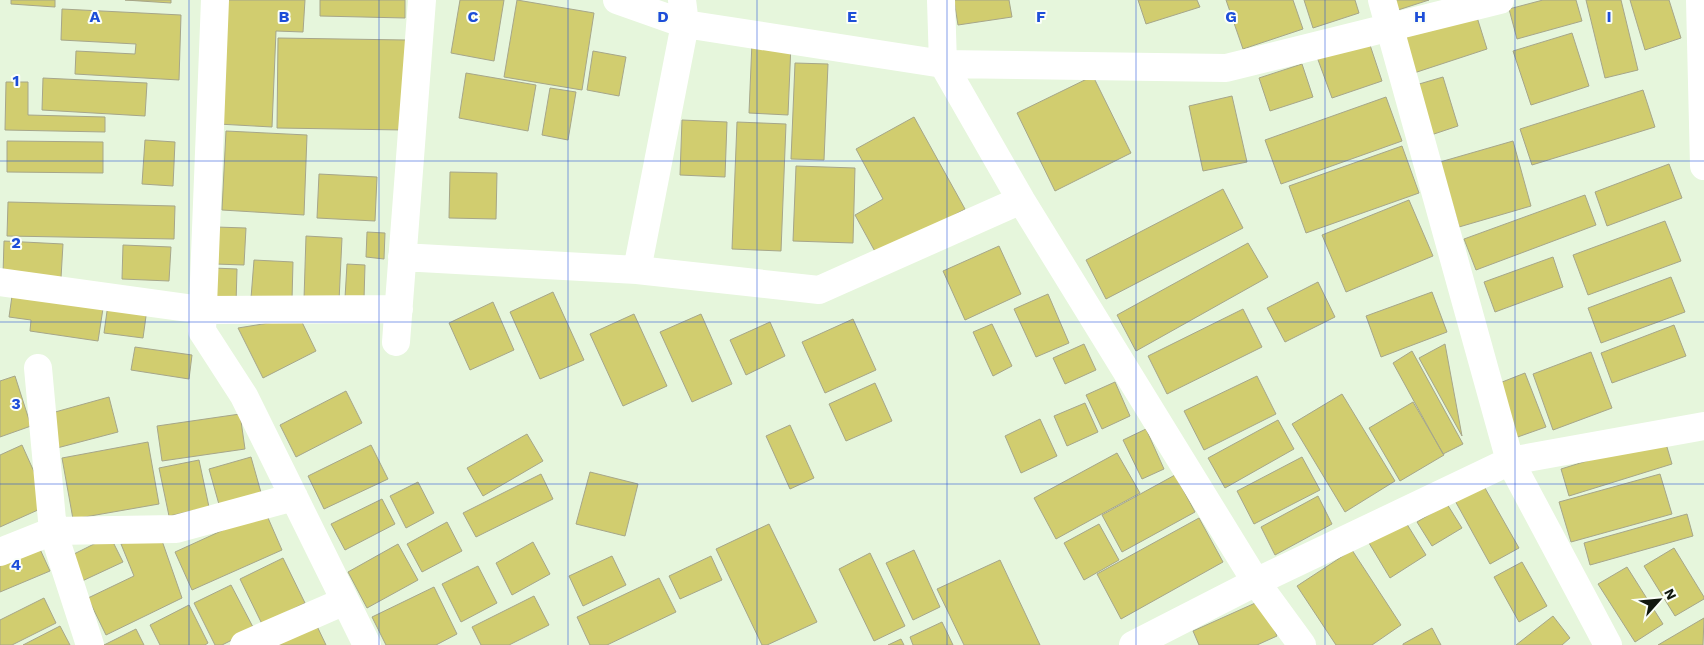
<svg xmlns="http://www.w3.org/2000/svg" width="1704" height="645" font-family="'Work Sans',sans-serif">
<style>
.building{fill:#d1cd6f;stroke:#a6a68a}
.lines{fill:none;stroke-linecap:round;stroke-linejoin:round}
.street{stroke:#fff;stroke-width:28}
.grid{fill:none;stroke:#1d4ed8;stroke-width:1;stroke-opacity:0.55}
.grid-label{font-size:16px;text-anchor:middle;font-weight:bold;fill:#1d4ed8;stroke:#fbfff9;stroke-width:4;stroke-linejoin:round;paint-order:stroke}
</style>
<rect width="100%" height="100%" fill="#e6f6dc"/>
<path class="building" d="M11 0H55V7L11 4Z
M125 0H171V3Z
M224 0H305L303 32 276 31 272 127 218 124Z
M320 0H405V18L320 16Z
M460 0H504L494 61 451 53Z
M517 0 594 13 582 90 504 77Z
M954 0H1009L1012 17 958 25Z
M1138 0H1197L1200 7 1146 24Z
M1226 0H1293L1303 29 1243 49Z
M1304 0H1355L1359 13 1313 28Z
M1395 0H1429L1398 10Z
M1543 0H1576L1582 21 1517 39 1509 9Z
M1586 0H1621L1638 70 1605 78Z
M1630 0H1669L1681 38 1645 50Z
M62 9 181 15 179 80 75 74 76 51 135 54 136 44 61 40Z
M1476 14 1487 49 1414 73 1402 37Z
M1572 33 1589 86 1531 105 1513 51Z
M278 38 406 40 404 130 277 128Z
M1368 39 1382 81 1332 98 1317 57Z
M752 42 791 44 788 115 749 113Z
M593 51 626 57 619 96 587 90Z
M795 63 828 64 824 160 791 159Z
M1302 64 1313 97 1270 111 1259 78Z
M466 73 536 85 528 131 459 118Z
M1093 76 1131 153 1055 191 1017 113Z
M1443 77 1458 126 1425 137 1409 87Z
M43 78 147 83 145 116 42 110Z
M6 82H28V115L105 117V132L5 130Z
M550 88 576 92 568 140 542 135Z
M1643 90 1655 127 1532 165 1520 129Z
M1232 96 1247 162 1203 171 1189 106Z
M1386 97 1402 141 1281 184 1265 140Z
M914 117 965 209 878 257 855 215 883 199 856 149Z
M682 120 727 122 725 177 680 175Z
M737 122 786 124 781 251 732 249Z
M226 131 307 135 304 215 222 210Z
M145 140 175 142 173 186 142 184Z
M7 141 103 142V173L7 172Z
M1513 141 1531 206 1459 227 1440 162Z
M1402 146 1419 193 1306 233 1289 186Z
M1669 164 1682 198 1607 226 1595 192Z
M796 166 855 168 853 243 793 241Z
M450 172 497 173 496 219 449 218Z
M319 174 377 177 375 221 317 218Z
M1223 189 1243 228 1106 299 1086 260Z
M1585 195 1596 225 1476 270 1464 239Z
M1409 200 1433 256 1346 292 1322 235Z
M8 202 175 206 174 239 7 236Z
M1665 221 1681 261 1588 295 1573 255Z
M216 227 246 228 244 265 215 264Z
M367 232 385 233 384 259 366 257Z
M306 236 342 238 339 301 304 299Z
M4 241 63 244 61 278 3 275Z
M1248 243 1268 277 1136 351 1117 315Z
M123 245 171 247 169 281 122 279Z
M999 246 1021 294 965 320 943 271Z
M1553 257 1563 287 1495 312 1484 282Z
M254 260 293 262 292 300 251 298Z
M347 264 365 265 364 299 345 298Z
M213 268 237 269 236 304 212 302Z
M1671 277 1685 312 1601 343 1588 308Z
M1318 282 1335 317 1285 342 1267 308Z
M13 289 104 302 98 341 30 331 31 320 9 317Z
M553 292 584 360 540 379 510 312Z
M1432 292 1447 332 1381 357 1366 316Z
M1048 294 1069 343 1036 357 1014 309Z
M493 302 514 350 470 370 449 323Z
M108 304 147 309 143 338 104 333Z
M1243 309 1262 347 1167 394 1148 356Z
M634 314 667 386 623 406 590 334Z
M701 314 732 384 692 402 660 332Z
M300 318 316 351 263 378 238 328Z
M853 319 876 370 825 393 802 342Z
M770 322 785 356 746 375 730 340Z
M992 324 1012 366 993 376 973 332Z
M1674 325 1686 356 1612 383 1601 353Z
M1084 344 1096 370 1065 384 1053 358Z
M1445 344 1462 436 1419 358Z
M135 347 192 355 189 379 131 370Z
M1412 351 1463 444 1443 454 1393 363Z
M1591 352 1612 408 1553 430 1533 374Z
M1525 373 1546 427 1512 439 1492 386Z
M15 376 31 426 0 437V381Z
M1257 376 1276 414 1204 450 1184 411Z
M1115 382 1130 416 1102 429 1086 395Z
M875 383 892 421 846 441 829 404Z
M346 391 362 423 296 457 280 425Z
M1342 394 1395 481 1345 512 1292 424Z
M109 397 118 432 57 448 48 414Z
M1413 402 1444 455 1400 481 1369 428Z
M1085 403 1098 432 1067 446 1054 416Z
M240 414 245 449 162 461 157 426Z
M1040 419 1057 456 1021 473 1005 436Z
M1278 420 1294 449 1225 488 1208 458Z
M790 425 814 478 790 489 766 436Z
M1146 429 1164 469 1142 479 1123 440Z
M527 434 543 461 483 496 467 468Z
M1664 437 1672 464 1569 496 1561 469Z
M148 442 159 504 73 519 62 458Z
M22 445 49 505 0 527V455Z
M371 445 388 479 324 509 308 476Z
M1117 453 1140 493 1056 539 1034 498Z
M251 457 262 496 220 508 209 469Z
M1302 457 1320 490 1254 524 1237 491Z
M199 460 209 507 169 516 159 468Z
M590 472 638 484 625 536 576 524Z
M541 474 553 499 476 537 463 513Z
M1660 474 1672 514 1571 542 1559 502Z
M1175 475 1195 512 1122 552 1102 515Z
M1481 481 1519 548 1490 564 1453 497Z
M418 482 434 513 406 528 390 496Z
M1318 496 1332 524 1275 555 1261 527Z
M382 499 395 524 345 550 331 524Z
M1447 504 1462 528 1432 546 1417 522Z
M265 511 282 550 192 590 175 552Z
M1687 514 1693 536 1590 565 1584 543Z
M1199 518 1223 562 1121 619 1097 574Z
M1405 521 1426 555 1390 578 1369 543Z
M447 522 462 551 422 572 407 544Z
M769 524 817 622 767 645H762L716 549Z
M1099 524 1119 560 1084 580 1064 543Z
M160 535 182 598 106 635 88 598 134 576 121 544Z
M110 536 123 562 80 582 68 557Z
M533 542 550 574 512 595 496 563Z
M398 544 418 580 367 608 348 572Z
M39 547 50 571 0 592V563Z
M1674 548 1704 597V599L1675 616 1644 566Z
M914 550 940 607 913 620 886 563Z
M1352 550 1401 625 1372 645H1336L1297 586Z
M870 553 905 626 874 641 839 569Z
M612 556 626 585 583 606 569 576Z
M711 556 722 580 680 599 669 576Z
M283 558 305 603 262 624 240 579Z
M1000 560 1040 645H964L937 589Z
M1522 562 1547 606 1519 622 1494 577Z
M478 566 497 603 461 622 442 584Z
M1627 567 1663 624 1635 642 1598 584Z
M659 578 676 612 607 645H590L577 617Z
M231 585 254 629 222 645H215L194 603Z
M434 587 457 634 436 645H386L372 617Z
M534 596 549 625 509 645H481L472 627Z
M44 598 56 623 12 645H0V620Z
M1262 600 1277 636 1257 645H1199L1193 631Z
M189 605 208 643 205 645H160L150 625Z
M1553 616 1570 638 1562 645H1516Z
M1704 618 1703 645H1658Z
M942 622 953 645H913L910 637Z
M316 624 326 645H272Z
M60 626 70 645H23Z
M1432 628 1441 645H1403V644Z
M136 629 144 645H104Z
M901 639 904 645H888Z"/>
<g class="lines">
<path class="street" d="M215 0 202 331 244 396 367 645
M617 0 685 24 943 64 1226 68 1500 0
M941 0 943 64 1021 200 1256 582 1302 645
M1382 0 1510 461 1608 645
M1700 0 1704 166
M402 257 637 270 685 24 682 0
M637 270 819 290 1021 200
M0 282 202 310 399 309
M396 342 422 0
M38 368 53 531 90 645
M0 552 53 531 176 529 294 497
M244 645 345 601
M1133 645 1256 582 1510 461 1704 426"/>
</g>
<path class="grid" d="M189 0V645M379 0V645M568 0V645M757 0V645M947 0V645M1136 0V645M1325 0V645M1515 0V645M0 161H1704M0 322H1704M0 484H1704"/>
<g class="grid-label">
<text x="95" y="22">A</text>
<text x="284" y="22">B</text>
<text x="473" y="22">C</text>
<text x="663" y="22">D</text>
<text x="852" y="22">E</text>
<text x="1041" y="22">F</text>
<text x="1231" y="22">G</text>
<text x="1420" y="22">H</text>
<text x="1609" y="22">I</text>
<text x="16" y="86">1</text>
<text x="16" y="248">2</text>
<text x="16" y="409">3</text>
<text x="16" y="570">4</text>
</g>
<g transform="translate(1659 600) rotate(63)" stroke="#fbfff9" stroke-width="4" paint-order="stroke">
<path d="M0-4L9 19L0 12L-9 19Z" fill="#12180f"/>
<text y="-8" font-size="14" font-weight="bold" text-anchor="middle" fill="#12180f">N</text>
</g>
</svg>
